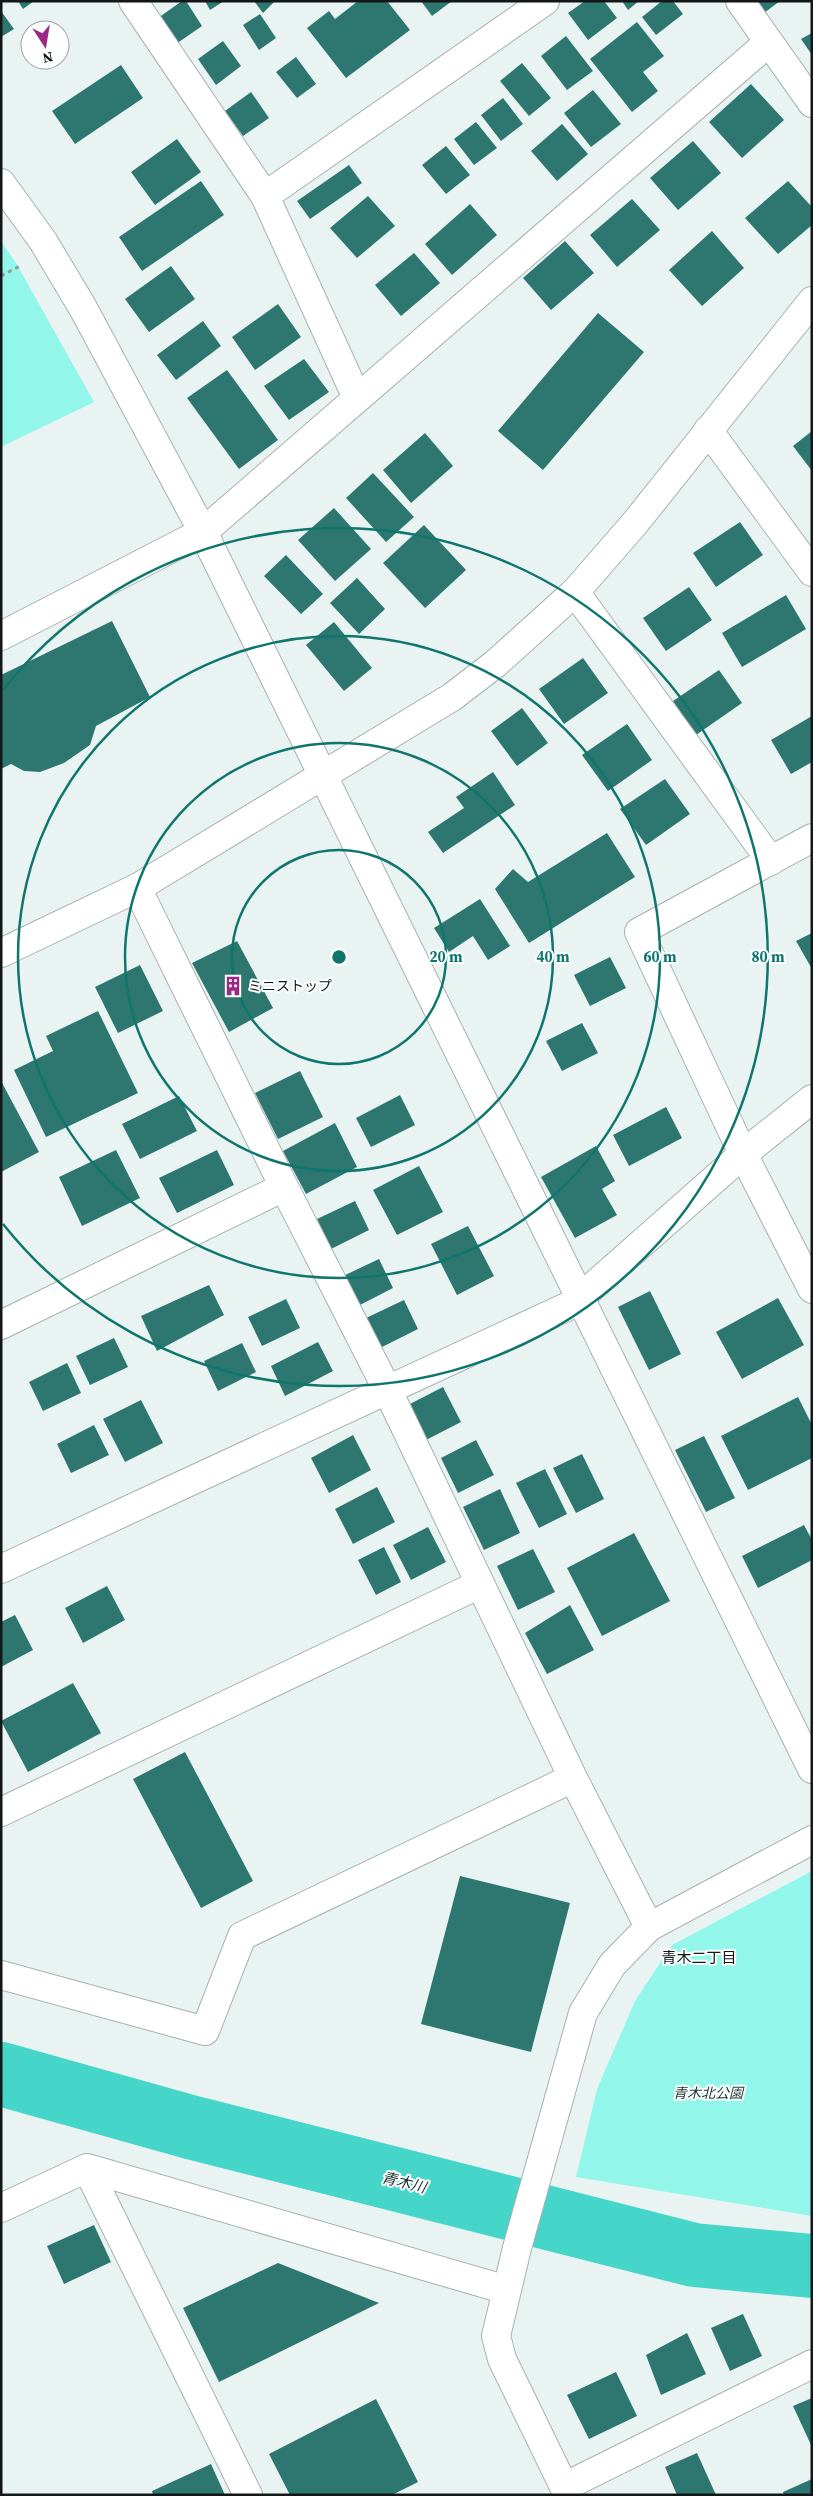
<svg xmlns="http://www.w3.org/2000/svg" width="813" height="2496" font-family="'Source Serif 4','Noto Sans JP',serif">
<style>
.green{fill:#92f6eb}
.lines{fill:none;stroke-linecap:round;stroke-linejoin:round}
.river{stroke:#45d5c9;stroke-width:64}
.building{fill:#2d7770}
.minor-casing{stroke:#a7b1b0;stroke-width:30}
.tertiary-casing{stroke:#a7b1b0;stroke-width:30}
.path{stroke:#969e9d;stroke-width:3;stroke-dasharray:4 4;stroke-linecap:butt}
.minor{stroke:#fff;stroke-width:28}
.tertiary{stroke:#fff;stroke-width:28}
.ring{fill:none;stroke:#0f766e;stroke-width:2.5}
.labels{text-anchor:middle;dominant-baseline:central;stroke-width:4;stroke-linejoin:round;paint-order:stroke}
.poi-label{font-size:14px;fill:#131717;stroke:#fdffff;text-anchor:start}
.park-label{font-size:14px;font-style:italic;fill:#1d3532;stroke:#fdffff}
.neighbourhood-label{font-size:15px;fill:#131717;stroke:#fdffff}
.water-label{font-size:15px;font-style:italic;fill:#19312e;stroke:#fdffff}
.centre{fill:#0f766e;stroke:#fdffff;stroke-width:2.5}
.ring-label{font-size:15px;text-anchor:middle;font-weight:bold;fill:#0f766e;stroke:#fdffff;stroke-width:4;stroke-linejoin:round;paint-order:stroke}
</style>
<rect width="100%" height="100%" fill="#e9f4f2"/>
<path class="green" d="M1 241 16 263 94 402 1 447Z
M812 1871V2216L576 2177 597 2089 635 2001 672 1945Z"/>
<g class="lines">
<path class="river" d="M1 2074 190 2127 694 2255 812 2266"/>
</g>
<path class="building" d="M18 1H34L23 9Z
M182 1H186L202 26 176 44 158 18Z
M205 1H224L210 10Z
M254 1H275L263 13Z
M358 1H387L410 30 346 78 307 28 329 11 335 19Z
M421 1H452L432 16Z
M585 1H604L617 18 588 40 568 13Z
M622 1H639L628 10Z
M662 1H673L683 14 656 35 642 17Z
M756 1H780L764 13Z
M1 11 14 29 1 37Z
M260 14 276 38 259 50 243 25Z
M637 22 664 56 643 72 658 91 632 112 590 59Z
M812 33V55L801 39Z
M566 36 593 71 567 90 541 56Z
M223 41 241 66 216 85 198 59Z
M296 57 316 84 297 98 276 72Z
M522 63 551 98 529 116 500 81Z
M121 65 143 98 75 144 52 111Z
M751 84 784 120 742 158 709 122Z
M593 90 621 124 591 147 564 113Z
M251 92 269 118 243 136 225 111Z
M503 98 523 124 501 141 481 115Z
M476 122 497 148 474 165 454 139Z
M562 124 588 154 557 181 531 151Z
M177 139 201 172 155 205 131 172Z
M693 141 721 173 678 210 650 178Z
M446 146 470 175 446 194 422 165Z
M349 165 362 183 310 219 297 201Z
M201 181 224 215 142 271 119 237Z
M788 181 812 207V225L778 254 745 218Z
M368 196 395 226 357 258 330 228Z
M632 199 660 230 617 267 590 235Z
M470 204 497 235 452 275 425 244Z
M712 231 744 268 702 306 669 270Z
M565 241 594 273 551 310 523 278Z
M414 253 440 283 401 316 375 285Z
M171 266 195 299 149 332 125 299Z
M278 304 301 337 255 370 232 337Z
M598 313 644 352 543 470 498 431Z
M203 321 221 346 176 380 157 355Z
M304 359 329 392 289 420 264 386Z
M227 370 278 440 239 469 187 398Z
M812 431V471L793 446Z
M425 433 453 466 411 503 383 470Z
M373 473 414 517 386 542 346 498Z
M334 508 371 549 335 581 298 540Z
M740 522 763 555 716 587 693 553Z
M424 525 466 570 425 608 383 563Z
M286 555 323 594 301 614 264 576Z
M357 578 385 609 359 634 330 603Z
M689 587 712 620 666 651 643 618Z
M786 595 806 629 742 667 722 633Z
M112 621 150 697 96 726 90 745 64 763 40 772 24 771 11 764 1 769V675Z
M334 622 372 668 344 691 306 645Z
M583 658 608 693 564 724 539 689Z
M719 670 742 703 696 735 673 701Z
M522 708 548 743 517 766 491 731Z
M812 716V762L791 774 771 740Z
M627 724 652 760 608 791 582 755Z
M493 772 515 805 443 853 428 832 464 808 456 797Z
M665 779 690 814 646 845 620 809Z
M607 833 635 877 529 943 495 889 513 869 528 882Z
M480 899 510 946 488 960 473 936 449 952 434 928Z
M812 933V969L796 941Z
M237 941 273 1008 229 1032 192 963Z
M610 957 626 988 590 1006 574 975Z
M140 965 163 1011 118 1033 95 987Z
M98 1011 138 1093 46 1137 14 1070 53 1051 46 1036Z
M582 1023 598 1053 562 1071 546 1041Z
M300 1071 323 1117 278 1139 255 1093Z
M1 1081 39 1152 1 1172Z
M400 1095 415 1125 371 1147 356 1118Z
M179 1096 197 1131 140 1159 122 1124Z
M666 1107 682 1138 629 1166 613 1135Z
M335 1123 357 1167 306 1194 283 1151Z
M596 1146 615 1181 602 1189 617 1215 575 1238 541 1177Z
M116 1150 140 1198 82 1226 59 1177Z
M217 1150 234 1185 177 1213 159 1178Z
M419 1166 443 1212 397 1235 373 1190Z
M355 1201 369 1230 331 1249 317 1219Z
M468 1226 494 1276 457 1295 431 1244Z
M379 1259 393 1288 356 1307 341 1277Z
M209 1285 224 1315 157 1351 141 1316Z
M650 1291 681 1354 649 1370 618 1307Z
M778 1298 804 1345 742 1379 716 1332Z
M286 1299 300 1328 262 1346 248 1317Z
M404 1300 418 1329 380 1348 366 1318Z
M114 1338 128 1367 90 1385 76 1356Z
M318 1342 333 1371 285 1396 271 1366Z
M242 1343 256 1372 218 1391 204 1361Z
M67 1363 81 1393 43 1411 29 1382Z
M443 1387 461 1422 426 1440 408 1405Z
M798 1397 812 1425V1458L748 1490 721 1436Z
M141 1400 163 1443 125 1462 103 1419Z
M94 1425 109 1455 71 1473 57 1444Z
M353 1435 371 1470 329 1493 311 1458Z
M704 1436 735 1498 706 1512 675 1450Z
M476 1440 494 1475 458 1493 441 1458Z
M582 1454 604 1499 576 1513 553 1468Z
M545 1469 567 1514 539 1528 516 1483Z
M377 1487 395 1522 353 1544 335 1509Z
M500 1489 520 1533 484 1550 463 1507Z
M804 1525 812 1540V1560L758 1588 742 1556Z
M428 1527 446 1562 411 1580 393 1545Z
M634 1533 670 1601 602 1636 567 1568Z
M384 1547 401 1582 376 1595 358 1560Z
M533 1549 555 1592 518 1610 497 1566Z
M107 1586 125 1620 83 1643 65 1608Z
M570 1605 594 1650 547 1674 525 1633Z
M15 1615 33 1650 1 1667V1622Z
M73 1683 101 1733 28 1772 1 1721Z
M185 1752 253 1881 201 1908 133 1779Z
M460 1876 570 1903 531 2052 421 2024Z
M94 2225 111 2262 64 2284 47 2246Z
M278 2263 379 2303 219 2382 183 2308Z
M743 2314 762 2356 730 2371 711 2328Z
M687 2333 706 2374 661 2395 646 2355Z
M616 2372 637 2416 589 2439 567 2395Z
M812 2398V2447L793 2406Z
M376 2399 418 2482 392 2495H290L269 2454Z
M697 2453 716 2495H677L665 2467Z
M211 2464 225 2495H153L152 2491Z
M812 2479V2495H784L783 2492Z"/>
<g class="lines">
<defs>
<path id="minor" d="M133 1 265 196 545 1
M740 1 812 103
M265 196 357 398
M708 430 812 572
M575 592 771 861
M1 636 203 532 769 42
M812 838 639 932 743 1154 812 1289
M137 888 284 1187 387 1389 573 1778 649 1927
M1 1325 284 1187
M1 1569 573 1304 743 1154 812 1099
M1 1812 480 1584
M1 1975 205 2031 242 1936 573 1778
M1 2208 87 2168
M564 2487 812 2364
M248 2495 87 2168 507 2290
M568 2495 502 2359 496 2336 517 2248 583 2013 612 1965 649 1927 812 1840"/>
<path id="tertiary" d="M1 183 43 241 83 308 203 532 812 1769
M1 953 137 888 452 697 495 664 575 592 635 523 812 301"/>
</defs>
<use href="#minor" class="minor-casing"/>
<use href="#tertiary" class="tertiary-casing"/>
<path class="path" d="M1 276 20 266"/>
<use href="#minor" class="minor"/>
<use href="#tertiary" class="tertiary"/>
</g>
<g class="ring">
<circle cx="339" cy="957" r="107"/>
<circle cx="339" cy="957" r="214"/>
<circle cx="339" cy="957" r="321"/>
<path d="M3 690A429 429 0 1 1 3 1224"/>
</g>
<defs>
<symbol id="building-bare" viewBox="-9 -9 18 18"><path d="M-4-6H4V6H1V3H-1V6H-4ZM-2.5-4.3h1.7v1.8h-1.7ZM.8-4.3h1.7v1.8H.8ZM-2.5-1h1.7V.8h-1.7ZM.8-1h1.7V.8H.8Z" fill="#9b2885" stroke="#fdffff" stroke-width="2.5" paint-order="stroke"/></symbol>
</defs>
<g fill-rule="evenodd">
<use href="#building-bare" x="219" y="972" width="28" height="28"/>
</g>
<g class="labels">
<g class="poi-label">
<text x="248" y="986">ミニストップ</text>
</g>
<g class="park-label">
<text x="708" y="2093">青木北公園</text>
</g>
<g class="neighbourhood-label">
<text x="699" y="1957">青木二丁目</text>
</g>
<g class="water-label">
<text transform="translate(404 2182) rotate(14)">青木川</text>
</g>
</g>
<circle cx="339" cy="957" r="8" class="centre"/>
<g class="ring-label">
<text x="446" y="962">20 m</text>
<text x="553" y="962">40 m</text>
<text x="660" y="962">60 m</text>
<text x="768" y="962">80 m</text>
</g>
<rect width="813" height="2496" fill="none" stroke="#131717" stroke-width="5"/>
<g transform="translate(45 45) rotate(168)"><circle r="24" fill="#fdffff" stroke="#9fa2a2"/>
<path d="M0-4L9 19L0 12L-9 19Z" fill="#9b2885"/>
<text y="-8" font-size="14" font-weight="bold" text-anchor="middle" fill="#131717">N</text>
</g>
</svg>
